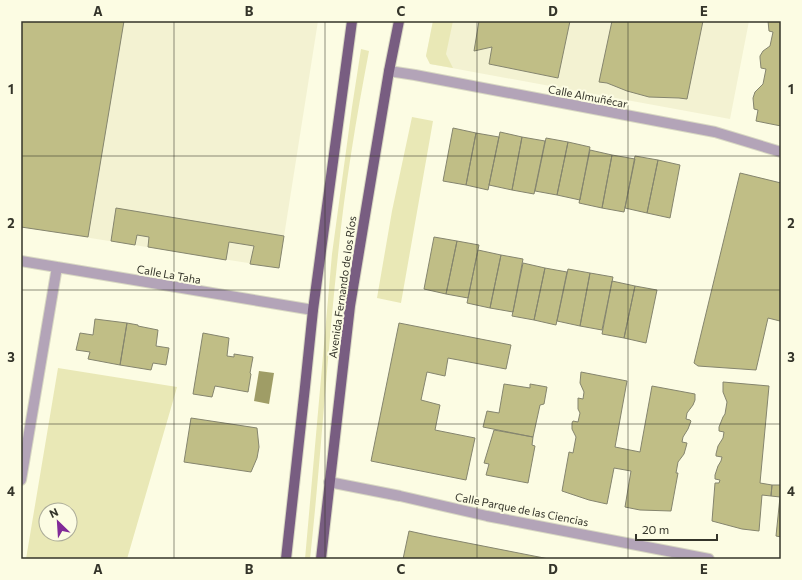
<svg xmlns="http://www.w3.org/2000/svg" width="802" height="580" font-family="Commissioner,sans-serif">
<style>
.built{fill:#f3f2d2}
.green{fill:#e9e8b6;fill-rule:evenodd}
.water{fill:#9f9d66}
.building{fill:#c0be86;stroke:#85856e}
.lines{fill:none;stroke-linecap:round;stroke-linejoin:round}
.minor-casing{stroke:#d8d8c2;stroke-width:12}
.major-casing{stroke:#d8d8c2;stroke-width:12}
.minor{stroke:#b3a4b8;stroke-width:10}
.major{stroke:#785d81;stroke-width:10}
.grid{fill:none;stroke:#34342a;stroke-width:1;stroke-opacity:0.55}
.labels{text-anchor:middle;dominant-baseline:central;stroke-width:4;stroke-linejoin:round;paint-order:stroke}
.street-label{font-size:11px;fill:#34342a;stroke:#fcfce3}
.neatline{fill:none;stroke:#34342a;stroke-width:1.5}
.grid-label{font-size:13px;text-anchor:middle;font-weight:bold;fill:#34342a}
</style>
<rect width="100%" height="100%" fill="#fcfce3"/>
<path class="built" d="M21 21H318L279 268 21 227Z
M433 21H749L730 119 430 64 426 56Z"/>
<path class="green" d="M433 21H453L446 54 453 68 430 64 426 56Z
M361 49 369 51C356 119 345 186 338 255 327 356 321 458 310 559H305L332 254 352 107Z
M412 117 433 121 401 303 377 298 392 211Z
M58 368 177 387 173 401 127 559H26ZM46 510H70V534H46Z"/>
<path class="water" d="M259 371 274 373 269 404 254 401Z"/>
<path class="building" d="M21 21H124L88 237 21 227Z
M479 21H570L558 78 489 64 492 47 474 51Z
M612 21H703L687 99 679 98 649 97 627 91 607 83 599 82Z
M768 21H781V126L756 121 758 110 754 109 753 98 755 92 763 84 766 69 761 68 760 58V56L763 51 770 46 773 32 769 31Z
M453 128 476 133 466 185 443 181Z
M500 132 522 137 512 190 489 185Z
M476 133 499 137 488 190 466 185Z
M522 137 545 141 534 194 512 190Z
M546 138 568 142 557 195 535 191Z
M568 142 590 147 580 200 557 195Z
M590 150 612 155 602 208 579 203Z
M612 155 635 159 624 212 602 208Z
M635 156 658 160 647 213 625 208Z
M658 160 680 165 670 218 647 213Z
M740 173 781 183V316L780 321 768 318 756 370 698 366 694 363Z
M116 208 284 236 279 268 250 264 254 246 229 242 226 260 148 247 149 237 137 235 135 245 111 241Z
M434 237 457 241 446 294 424 289Z
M457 241 479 245 468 298 446 294Z
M478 250 501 255 490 308 467 303Z
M501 255 523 259 513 312 490 308Z
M523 263 545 268 534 320 512 316Z
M545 268 567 272 556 325 534 320Z
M568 269 590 273 580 326 557 321Z
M590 273 613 277 602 330 580 326Z
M612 281 635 286 624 338 602 334Z
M635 286 657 290 646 343 624 338Z
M95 319 127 323 120 365 88 359 90 352 76 350 80 333 93 335Z
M127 323 138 325V326L158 330 156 346 169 348 166 365 153 363 151 370 120 365Z
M399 323 511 345 506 369 448 358 445 376 427 372 421 400 440 405 435 430 475 438 466 480 371 461Z
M203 333 229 338 227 356 234 357V354L253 357 250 373 251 374 248 392 215 386 212 397 193 394Z
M581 372 627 381 615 447 640 452 652 386 695 394V400L693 405 687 413 686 419 690 420 691 421 688 429 683 437 682 442 687 443 686 447 684 454 678 462 676 473H678L671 511 640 510 625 507 631 471 614 468 607 504 589 500 562 491 569 452 573 453 576 437 572 429V423L573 421 578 422 580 413 578 409V398L583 399 584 392 580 383Z
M723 382 769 386 760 483 772 485 771 496 762 495 759 531 742 529 712 521 715 483H719L720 480 715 479V475L718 466 721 461 722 457 716 456V454L718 446 723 438 724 432 719 431V427L723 417 725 414 727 402 723 392Z
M504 384 530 388V384L547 387 544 404 540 405 533 437 483 427 487 411 499 413Z
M191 418 257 428 259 447 257 458 251 472 184 462Z
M494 430 533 437 532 445 535 446 528 483 486 475 489 464 484 463Z
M772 485H781V537L776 536 780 497 771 496Z
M409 531 432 536 549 559H403Z"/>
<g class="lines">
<defs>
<path id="minor" d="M389 71 415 75 715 132 781 152
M21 261 313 310
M21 480 57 267
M329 482 400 496 487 516 709 559"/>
<path id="major" d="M286 559 305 387 313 310 352 21
M321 559 350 306 389 71 399 21"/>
</defs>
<use href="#minor" class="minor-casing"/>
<use href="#major" class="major-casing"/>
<use href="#minor" class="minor"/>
<use href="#major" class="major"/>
</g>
<path class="grid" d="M174 21V559M325 21V559M477 21V559M628 21V559M21 156H781M21 290H781M21 424H781"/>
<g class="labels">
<g class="street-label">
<text transform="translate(588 96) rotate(11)">Calle Almuñécar</text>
<text transform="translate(169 274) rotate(10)">Calle La Taha</text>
<text transform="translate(342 287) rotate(-82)">Avenida Fernando de los Ríos</text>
<text transform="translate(522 509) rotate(11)">Calle Parque de las Ciencias</text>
</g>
</g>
<rect width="802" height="580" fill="none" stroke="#fcfce3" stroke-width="44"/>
<g transform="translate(58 522) rotate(335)"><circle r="19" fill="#fcfce3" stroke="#acac99"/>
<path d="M0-3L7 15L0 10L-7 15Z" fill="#812a98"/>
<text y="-6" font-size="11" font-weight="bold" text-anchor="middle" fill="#34342a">N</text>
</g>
<path d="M636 534v6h81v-6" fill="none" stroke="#34342a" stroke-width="2"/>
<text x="642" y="534" font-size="12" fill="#34342a" stroke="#fcfce3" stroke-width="3" paint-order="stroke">20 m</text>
<rect x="22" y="22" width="758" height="536" class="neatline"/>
<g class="grid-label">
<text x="98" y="16">A</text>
<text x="249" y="16">B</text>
<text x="401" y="16">C</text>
<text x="553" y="16">D</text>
<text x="704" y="16">E</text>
<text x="11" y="94">1</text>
<text x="791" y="94">1</text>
<text x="11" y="228">2</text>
<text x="791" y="228">2</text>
<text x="11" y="362">3</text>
<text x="791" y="362">3</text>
<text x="11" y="496">4</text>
<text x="791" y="496">4</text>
<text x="98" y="574">A</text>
<text x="249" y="574">B</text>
<text x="401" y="574">C</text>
<text x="553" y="574">D</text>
<text x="704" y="574">E</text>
</g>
</svg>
